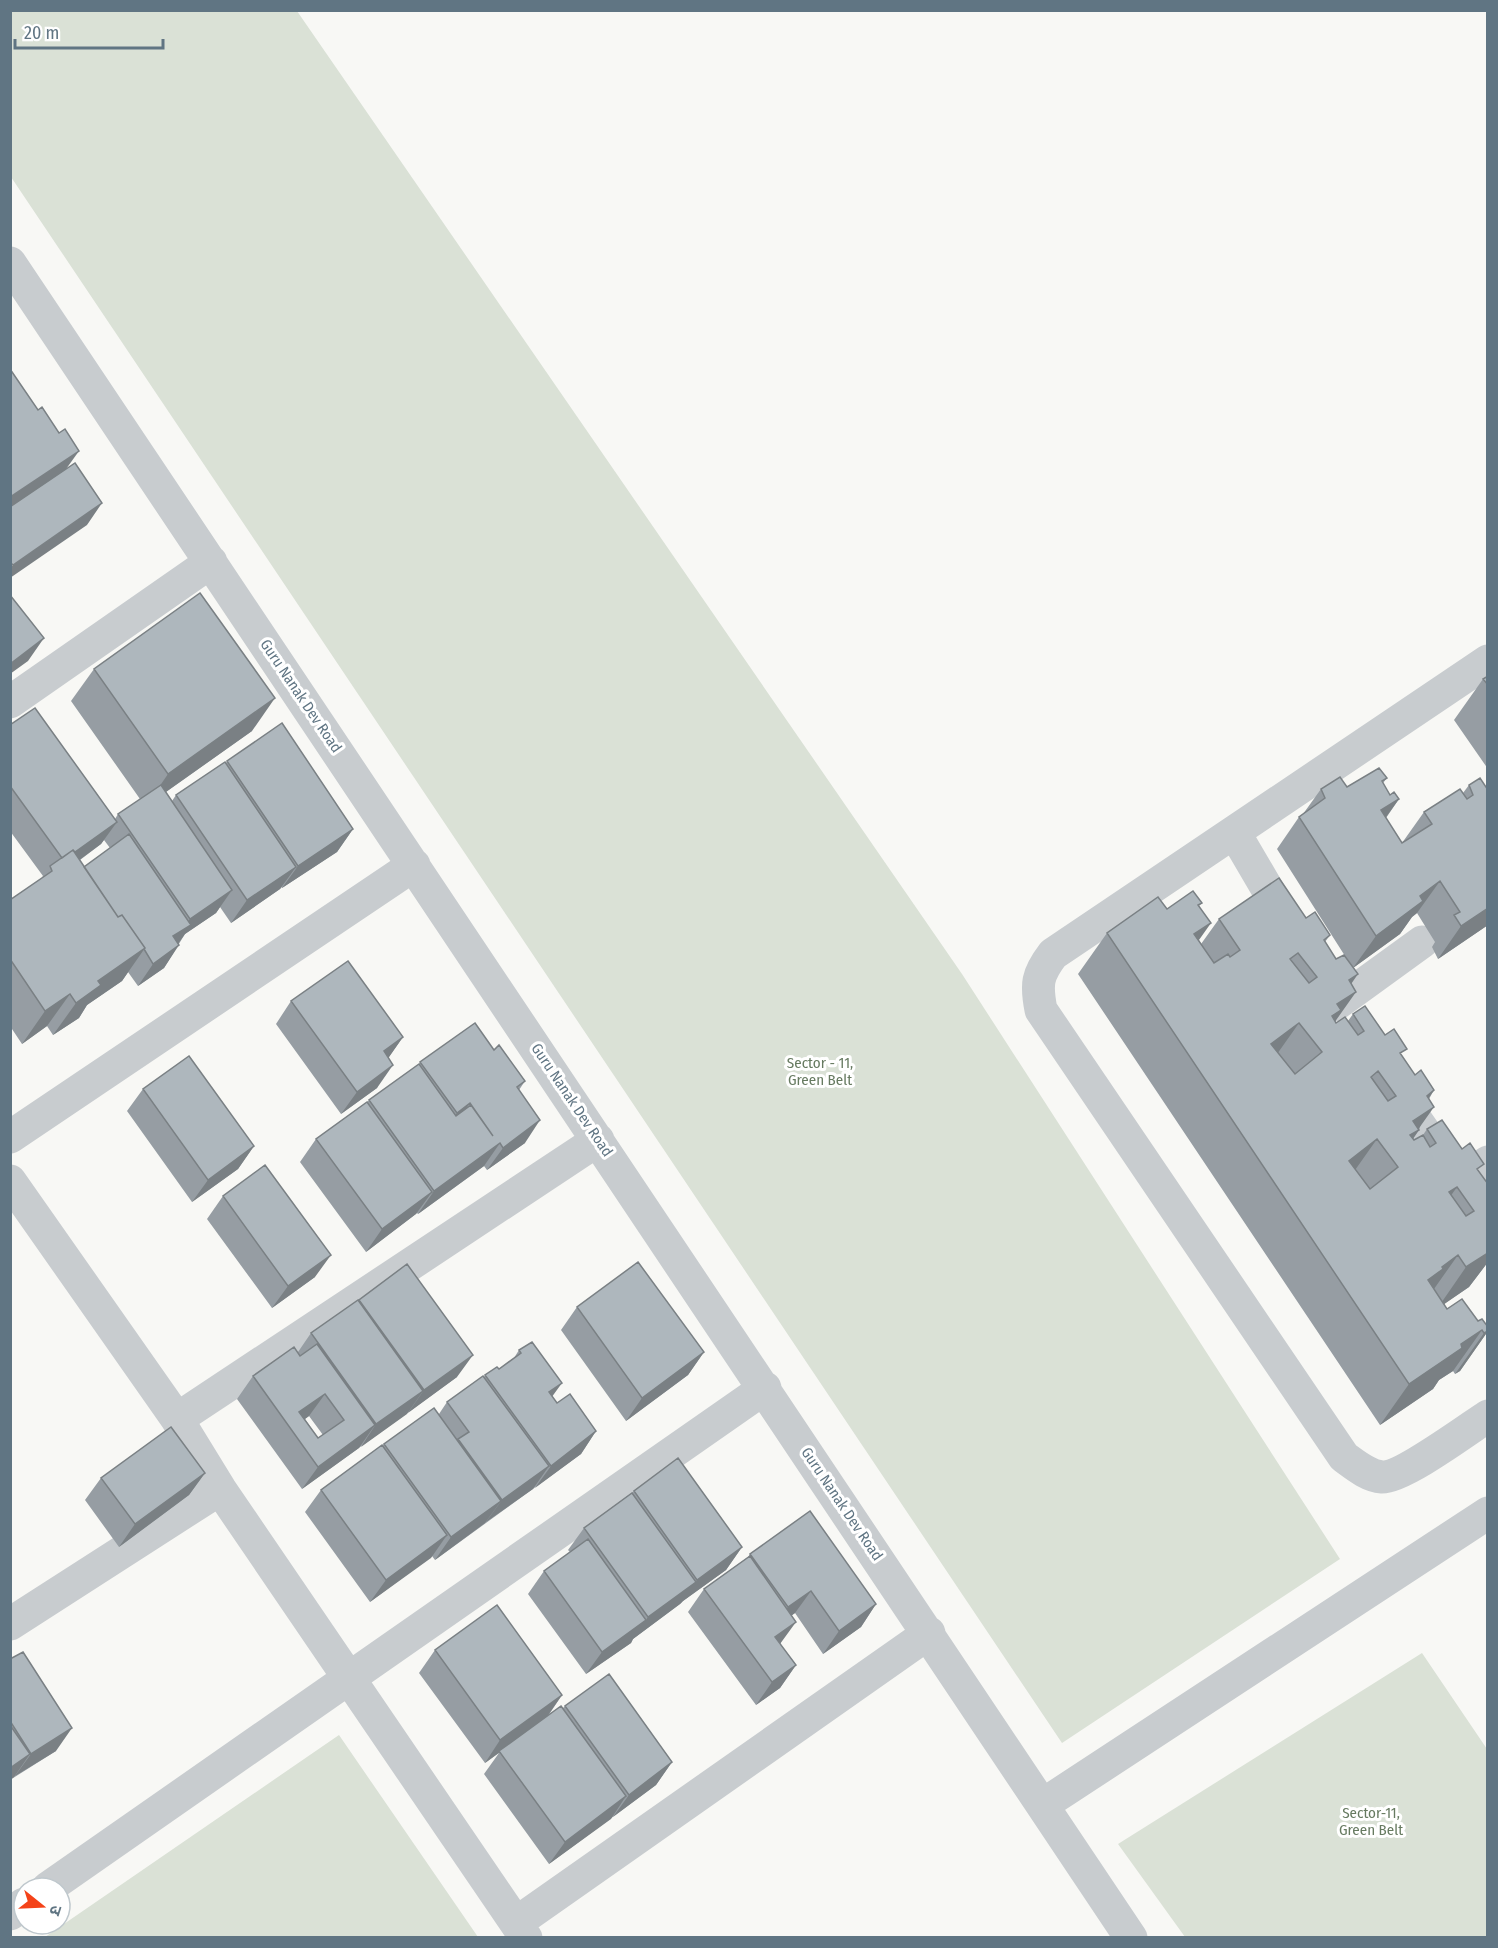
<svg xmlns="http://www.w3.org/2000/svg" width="1498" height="1948" font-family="'Fira Sans Condensed','Noto Sans Devanagari',sans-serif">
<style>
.green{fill:#dae1d6}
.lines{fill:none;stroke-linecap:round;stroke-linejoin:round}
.minor{stroke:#c8cccf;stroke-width:33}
.wall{fill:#969da3;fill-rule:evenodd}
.shaded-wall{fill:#7a8084}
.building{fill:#aeb7bd;stroke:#7a8084;stroke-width:1.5;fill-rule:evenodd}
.labels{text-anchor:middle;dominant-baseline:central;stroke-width:6;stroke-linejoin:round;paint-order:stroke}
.street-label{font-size:15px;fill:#607583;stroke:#fff}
.park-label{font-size:15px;fill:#667a60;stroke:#fff}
</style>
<rect width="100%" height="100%" fill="#f8f8f5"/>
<path class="green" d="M10 11H297L962 974 1340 1559 1062 1743 11 177Z
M1422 1653 1487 1749V1937H1185L1118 1844Z
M339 1735 478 1937H45Z"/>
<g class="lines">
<path class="minor" d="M10 263 1131 1938
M1488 661 1053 954C1037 975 1036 984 1041 1010L1344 1457C1355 1465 1368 1476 1382 1477 1402 1478 1468 1429 1488 1416
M10 702 211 562
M1234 832 1289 926
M1325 989 1335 1005 1422 942
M1395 1090 1451 1170
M10 1137 414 865
M1488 1162 1459 1181 1488 1225
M10 1181 177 1419 220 1489 526 1938
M177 1419 598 1140
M10 1624 220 1489
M1044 1804 1488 1513
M48 1888 765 1388
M10 1914 24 1904
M516 1923 929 1633"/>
</g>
<path class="wall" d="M94 669 252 731 166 792 172 801 176 795 226 763 227 761 353 829 337 852 282 888V887L280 889 231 923 220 907 216 913 185 934 164 968 138 986 128 972 122 981 87 1005 79 1018 53 1035 47 1026 22 1044 10 1026V900L41 879 43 876 10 831V725L115 819 118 814 140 799 71 701ZM104 840 110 848 84 867 80 860 101 844Z
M1488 676V769L1454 720 1483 679Z
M1387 778 1383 783 1390 795 1399 799 1386 818 1402 843 1424 812 1463 793 1469 785 1488 790V925L1438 959 1432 947 1435 942 1417 913 1412 917 1400 934 1353 968 1351 983 1335 1022 1336 1023 1348 1021 1353 1014 1385 1035 1402 1056 1415 1075 1434 1090 1429 1099 1419 1130 1413 1139 1414 1140 1423 1135 1427 1129 1462 1149 1488 1184V1262L1469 1287 1444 1304 1447 1309 1478 1321 1488 1327V1331L1460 1371 1455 1374 1453 1371 1439 1380 1433 1389 1380 1425 1078 974 1107 933 1167 909 1202 903 1199 906V940L1201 944 1219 919 1306 918 1330 935 1325 942 1336 959 1345 956 1277 849 1299 817 1303 814 1321 789 1347 787Z
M291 1001 403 1037 388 1058 377 1088 341 1114 276 1024Z
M494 1050 525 1081 519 1090 525 1143 487 1170 484 1166 418 1214 417 1213 366 1252 300 1162 316 1139 419 1064 420 1062Z
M143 1089 254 1146 238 1169 192 1202 127 1111Z
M223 1196 315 1277 272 1308 207 1219Z
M359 1300 457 1377 302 1489 237 1399 253 1376 298 1352 311 1333ZM309 1416 323 1435 318 1438 305 1419Z
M577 1307 704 1352 688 1375 626 1421 561 1330Z
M519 1350 557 1403 596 1431 581 1454 435 1560 432 1556 370 1602 305 1512 321 1490 384 1444 439 1414 447 1402 484 1377 485 1375 499 1369 514 1358Z
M205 1473 189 1495 119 1547 85 1500 101 1478Z
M634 1491 742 1547 726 1570 683 1601 680 1604 633 1639 631 1643 586 1674 528 1594 544 1571 570 1552 568 1550 584 1528Z
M750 1554 876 1604 861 1627 823 1654 795 1613 792 1615 780 1644 796 1665 780 1688 756 1705 688 1612 704 1589 748 1557Z
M435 1650 562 1695 548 1716 563 1708 565 1706 672 1762 656 1785 549 1864 484 1774 499 1753 485 1763 419 1673Z
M10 1659 56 1751 10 1780Z"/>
<path class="shaded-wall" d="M79 451 56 483 10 514V497Z
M102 503 87 525 10 578V568L13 565Z
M44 638 28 661 10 674V664Z
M275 698 252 731 146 806 168 774Z
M1399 799 1376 831 1381 810Z
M117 822 101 844 48 883 64 860Z
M353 829 337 852 282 888 298 866Z
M296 867 280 889 231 923 247 900Z
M1440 881 1417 913 1412 917 1400 934 1353 968 1376 936 1420 896Z
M232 890 216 913 185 934 175 948 173 936 180 932 190 919Z
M1488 908V925L1438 959 1461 926Z
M1211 923 1182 964 1194 934Z
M179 945 164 968 138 986 153 964Z
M145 948 122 981 87 1005 79 1018 53 1035 76 1003 98 981Z
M1358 974 1329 1016 1349 980Z
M1356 992 1327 1033 1324 1035 1337 1004Z
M70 994 47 1026 22 1044 45 1011Z
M1299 1023 1270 1064 1271 1044Z
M403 1037 387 1060 384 1051Z
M393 1065 377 1088 341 1114 357 1092Z
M1434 1090 1406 1132 1427 1096Z
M470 1103 455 1125 441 1136 457 1113Z
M1434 1107 1417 1131 1419 1130 1395 1164 1413 1121Z
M540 1120 525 1143 487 1170 503 1148Z
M1377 1139 1348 1180 1349 1161Z
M500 1143 484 1166 418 1214 434 1191Z
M254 1146 238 1169 192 1202 208 1180Z
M1457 1187 1428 1228 1449 1192Z
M432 1192 416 1214 366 1252 382 1229Z
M1488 1246V1262L1469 1287 1437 1309 1466 1267Z
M331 1255 315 1277 272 1308 288 1286Z
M1458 1255 1429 1296 1428 1280 1442 1267Z
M1482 1330 1453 1371 1439 1380 1433 1389 1380 1425 1409 1384 1461 1344Z
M1488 1331 1460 1371 1455 1374 1484 1333Z
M704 1352 688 1375 626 1421 642 1398Z
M473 1355 457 1377 408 1413 424 1390Z
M562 1383 546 1405 549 1392Z
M423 1391 407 1414 361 1447 376 1424Z
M325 1394 309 1416 291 1429 299 1412Z
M375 1425 359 1448 302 1489 318 1467Z
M596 1431 581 1454 535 1488 551 1466Z
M549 1466 533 1489 486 1522 502 1500Z
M205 1473 189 1495 119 1547 135 1524Z
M501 1501 485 1523 435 1560 451 1537Z
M447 1535 431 1558 370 1602 386 1580Z
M742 1547 726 1570 683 1601 680 1604 633 1639 631 1643 586 1674 602 1652 646 1620 648 1617 695 1583 697 1580Z
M811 1591 795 1613 772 1630 788 1607Z
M876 1604 861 1627 823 1654 839 1631Z
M796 1622 780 1644 775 1637Z
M796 1665 780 1688 756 1705 772 1682Z
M562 1695 546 1718 485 1763 500 1740Z
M72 1728 56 1751 15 1776 31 1754Z
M30 1754 14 1777 10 1780V1768Z
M672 1762 656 1785 613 1817 629 1795Z
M626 1796 611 1819 549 1864 565 1842Z"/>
<path class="building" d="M10 369 38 410 42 407 59 433 65 429 79 451 10 497Z
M75 463 102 503 13 565 10 562V507Z
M200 593 275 698 168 774 94 669Z
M10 595 44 638 10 664Z
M1488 676V685L1483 679Z
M35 708 117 822 75 852 73 850 62 858 10 786V725Z
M282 723 353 829 298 866 227 761Z
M225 762 296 867 247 900 176 795Z
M1379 768 1387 778 1382 781 1390 795 1394 792 1399 799 1381 810 1402 843 1432 824 1424 812 1460 789 1467 799 1473 795 1469 785 1480 778 1488 790V908L1461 926 1454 915 1460 912 1440 881 1420 896 1423 901 1376 936 1299 817 1325 798 1321 789 1340 777 1347 787Z
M161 785 232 890 190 919 118 814Z
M129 834 191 925 173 936 179 945 153 964 144 949 145 948 122 915 118 917 84 867Z
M73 850 118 917 122 915 145 948 98 981 101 985 76 1003 70 994 45 1011 10 959V900L52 871 50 866Z
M1279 878 1306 918 1315 912 1330 935 1324 940 1336 959 1344 955 1358 974 1349 980 1356 992 1337 1004 1341 1010 1332 1016 1336 1023 1345 1017 1358 1035 1364 1031 1353 1014 1365 1006 1385 1035 1394 1029 1407 1049 1400 1053 1415 1075 1421 1070 1434 1090 1427 1096 1434 1107 1413 1121 1419 1130 1410 1135 1414 1140 1423 1135 1430 1147 1436 1143 1427 1129 1442 1120 1462 1149 1470 1143 1484 1164 1477 1169 1488 1184V1253L1466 1267 1458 1255 1442 1267 1443 1269 1428 1280 1447 1309 1462 1299 1478 1321 1482 1319 1488 1327V1331L1484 1333 1482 1330 1461 1344 1462 1348 1409 1384 1107 933 1158 897 1167 909 1193 891 1202 903 1198 905 1211 923 1194 934 1214 963 1228 954 1230 957 1240 950 1219 919ZM1298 953 1317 977 1309 983 1290 959ZM1299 1023 1322 1052 1295 1074 1271 1044ZM1378 1071 1396 1096 1388 1101 1371 1077ZM1377 1139 1398 1167 1370 1189 1349 1161ZM1457 1187 1474 1211 1466 1216 1449 1192Z
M348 961 403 1037 384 1051 393 1065 357 1092 291 1001Z
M475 1023 494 1050 499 1045 525 1081 517 1087 540 1120 503 1148 500 1143 434 1191 369 1100 419 1064 456 1116 471 1105 493 1136 470 1103 457 1113 420 1062Z
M189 1056 254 1146 208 1180 143 1089Z
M367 1102 432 1192 382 1229 316 1139Z
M265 1165 331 1255 288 1286 223 1196Z
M638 1262 704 1352 642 1398 577 1307Z
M407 1264 473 1355 424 1390 359 1300Z
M358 1300 423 1391 376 1424 311 1333Z
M532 1342 562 1383 549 1392 557 1403 570 1394 596 1431 551 1466 485 1375 497 1367 499 1369 521 1353 519 1350Z
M317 1344 375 1425 318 1467 253 1376 294 1347 300 1356ZM325 1394 344 1420 318 1438 299 1412Z
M483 1376 549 1466 502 1500 458 1439 469 1432 447 1402Z
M434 1408 501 1501 451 1537 384 1444Z
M171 1427 205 1473 135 1524 101 1478Z
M382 1445 447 1535 386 1580 321 1490Z
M678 1458 742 1547 697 1580 634 1491Z
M632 1493 696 1582 648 1617 584 1528Z
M810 1511 876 1604 839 1631 811 1591 788 1607 750 1554Z
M588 1539 646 1620 602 1652 544 1571Z
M750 1556 796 1622 775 1637 796 1665 772 1682 704 1589Z
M497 1605 562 1695 500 1740 435 1650Z
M23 1652 72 1728 31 1754 10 1721V1659Z
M609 1674 672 1762 629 1795 565 1706Z
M561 1706 626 1796 565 1842 499 1751Z
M10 1725 30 1754 10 1768Z"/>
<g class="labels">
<g class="street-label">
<text transform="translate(301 696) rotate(56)">Guru Nanak Dev Road</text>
<text transform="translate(572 1100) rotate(56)">Guru Nanak Dev Road</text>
<text transform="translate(842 1504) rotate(56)">Guru Nanak Dev Road</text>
</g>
<g class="park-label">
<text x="820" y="1063">Sector - 11,<tspan x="820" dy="17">Green Belt</tspan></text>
<text x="1371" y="1813">Sector-11,<tspan x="1371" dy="17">Green Belt</tspan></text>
</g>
</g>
<rect width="1498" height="1948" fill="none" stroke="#607583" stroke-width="24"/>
<g transform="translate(42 1906) rotate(108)"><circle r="28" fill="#ffffff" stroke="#bfc8cd" stroke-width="1.5"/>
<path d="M0-4.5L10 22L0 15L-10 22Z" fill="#f44319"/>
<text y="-9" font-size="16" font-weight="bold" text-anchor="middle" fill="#607583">उ</text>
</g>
<path d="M15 39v9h148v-9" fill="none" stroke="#607583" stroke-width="3"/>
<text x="24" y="39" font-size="18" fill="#607583" stroke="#ffffff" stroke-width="4.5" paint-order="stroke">20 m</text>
</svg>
